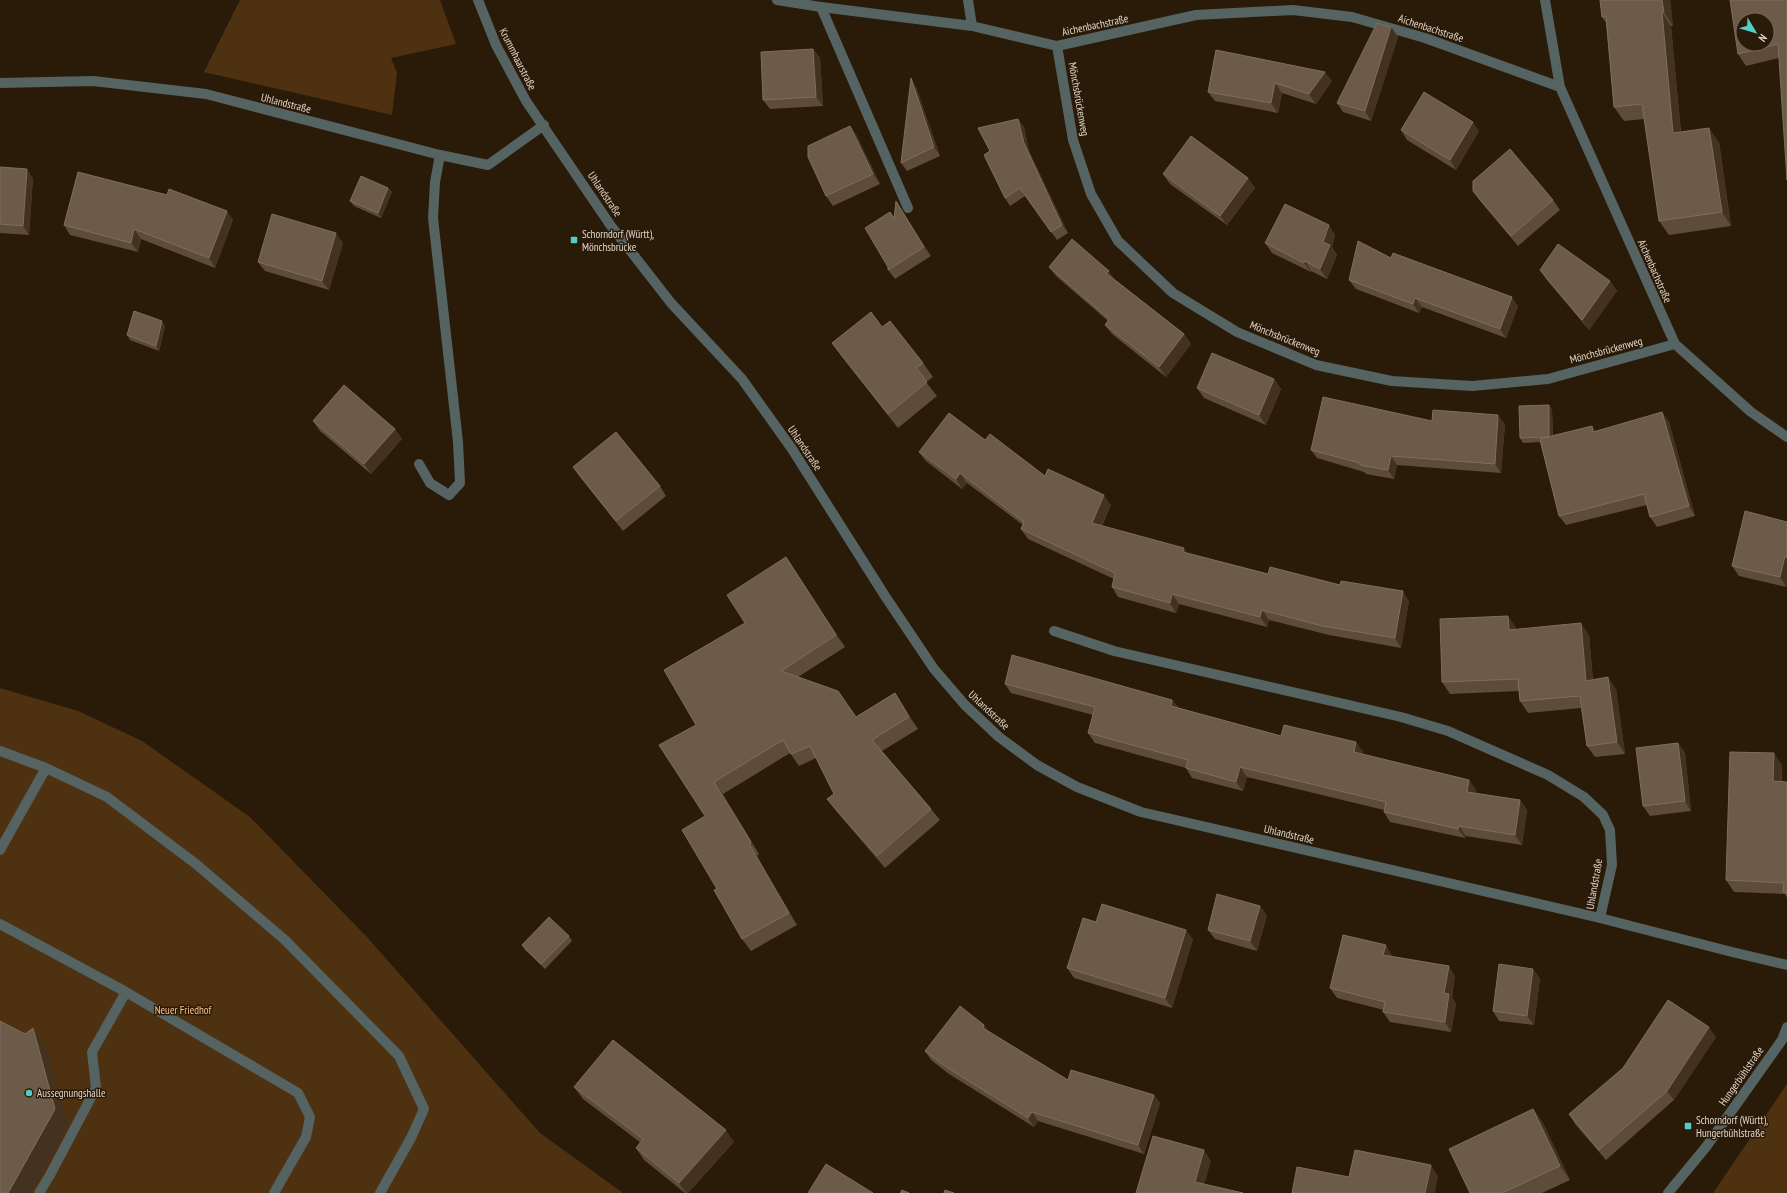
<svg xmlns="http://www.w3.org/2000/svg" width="1787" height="1193" font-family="'PT Sans Narrow',sans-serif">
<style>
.green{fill:#4e3110}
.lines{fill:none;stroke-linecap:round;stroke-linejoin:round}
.lane{stroke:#556362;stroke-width:10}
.street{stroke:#556362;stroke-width:10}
.wall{fill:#5e4c3a}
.shaded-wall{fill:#43321f}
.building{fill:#6c5b49;stroke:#7e6e5e;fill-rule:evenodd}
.poi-dot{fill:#54cdc8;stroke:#2a1a08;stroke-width:1.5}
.labels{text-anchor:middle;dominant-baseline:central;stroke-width:3;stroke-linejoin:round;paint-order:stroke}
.street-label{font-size:11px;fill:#e0d5ca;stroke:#2a1a08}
.poi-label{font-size:11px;fill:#e0d5ca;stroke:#2a1a08;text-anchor:start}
.park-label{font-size:11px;fill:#fcc48d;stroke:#2a1a08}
</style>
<rect width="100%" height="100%" fill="#2a1a08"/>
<path class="green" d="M240 0H440L456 44 391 58 397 73 392 115 204 72Z
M0 688 78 711 142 741 250 817 367 937 540 1133 623 1193H0Z
M1787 1084V1193H1713Z"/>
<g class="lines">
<path class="lane" d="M821 7 908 208
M419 464 430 483 449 495 460 483 458 442 433 218 435 182 440 155
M0 751 46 768 107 797 196 864 285 940 399 1056 424 1109 411 1138 380 1193
M0 850 46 768
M0 924 126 992 298 1093 310 1117 306 1137 274 1193
M39 1193 50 1175 96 1088 92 1052 126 992"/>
<path class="street" d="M478 0 496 45 526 101 611 226 671 303 742 379 792 449 885 596 934 669 965 705 999 737 1037 765 1077 787 1141 812 1600 918 1732 952 1787 965
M777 0 821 7 972 26 1057 46 1196 15 1293 10 1352 17 1425 38 1560 87
M968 0 972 26
M1545 0 1560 87 1675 344 1751 412 1787 437
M1057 46 1073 140 1091 194 1118 241 1173 293 1237 332 1316 365 1392 381 1472 386 1548 379 1675 344
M0 83 93 81 206 94 440 155 488 165 544 125
M1054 631 1114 651 1401 717 1448 731 1548 775 1584 797 1603 815 1610 830 1612 865 1600 918
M1668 1193 1706 1147 1782 1040 1787 1027"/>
</g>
<path class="wall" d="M1600 0H1670L1673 26H1671L1681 132 1719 142 1731 226 1669 235 1659 221 1644 119 1624 121 1614 107 1606 23 1602 17Z
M1787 0 1779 58 1746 66 1738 54Z
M1391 27 1398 37 1371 121 1343 112 1337 103Z
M813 49 820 58 823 106 770 109 763 100Z
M1216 50 1332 81 1316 104 1282 93 1278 113 1215 101 1208 92Z
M916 87 940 156 907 171 901 163Z
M1018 119 1024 127 1029 151 1068 233 1057 240 1025 196 1010 206 1005 198 990 151Z
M850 126 857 136 880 184 833 206 826 196Z
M1401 130 1479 131 1456 170 1407 140Z
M0 167 33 178 29 235 0 233Z
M1163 174 1248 178 1255 188 1227 225 1170 184Z
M388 188 392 192 381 218 354 206 350 201Z
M1473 191 1553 200 1560 210 1518 246 1480 201Z
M167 195 233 220 215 268 141 239 138 252 70 235 64 225Z
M902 211 931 256 895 279 888 270 890 212 894 217Z
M1335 235 1332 247 1337 255 1327 279 1311 271V272L1272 253 1265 243Z
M343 243 329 290 265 271 258 262Z
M1391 258 1518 306 1506 338 1422 307 1419 313 1356 289 1349 280Z
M1049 267 1115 280 1184 334 1191 344 1166 377 1112 334 1105 325 1108 321 1056 276Z
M1540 270 1610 281 1617 291 1589 330 1546 279Z
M165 326 159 351 130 340 127 335Z
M882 327 923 363 933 377 926 382 937 396 898 428 842 357 832 343Z
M1274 379 1281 389 1266 425 1204 398 1197 388Z
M1549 405 1552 410 1553 435 1592 426 1596 432 1662 412 1669 422 1695 516 1657 527 1650 517 1647 505 1566 525 1559 516 1540 442 1523 443 1520 438Z
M313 421 395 429 402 439 371 474 320 431Z
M1432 421 1505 424 1501 473 1397 465 1394 479 1366 474 1364 472 1317 458 1311 450Z
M985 440 1045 476 1111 505 1102 526 1189 554 1268 574 1340 585 1409 601 1401 648 1329 635 1269 620 1267 627 1179 604 1176 613 1118 597 1112 587 1114 579 1028 539 1021 529 1023 525 967 483 962 489 926 461 919 452Z
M573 467 660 486 666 496 623 531 580 477Z
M1787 522V584L1786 587 1739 576 1732 566Z
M794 569 845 647 798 677 856 717 903 705 918 729 882 751 931 809 940 820 885 868 836 811 827 799 834 794 816 758 799 766 790 753 723 794 759 854 757 856 797 925 751 951 742 939 717 889 705 816 696 725 745 623Z
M1516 627V629L1589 635 1593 680 1616 689 1625 754 1595 757 1587 746 1581 708 1528 713 1520 701 1519 691 1450 694 1442 682Z
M1005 684 1172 700 1179 708 1281 736 1363 751 1362 754 1469 780 1476 790 1475 793 1520 800 1527 810 1522 845 1466 836 1465 838 1390 822 1384 812V810L1247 777 1243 791 1192 778 1186 768 1095 743 1088 733 1093 715 1011 693Z
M1678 743 1685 753 1691 811 1650 816 1643 806Z
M1782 765V782H1787V898L1785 894 1734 892 1726 880Z
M1267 915 1257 951 1215 939 1208 930Z
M1096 922 1193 939 1172 1008 1074 978 1067 968Z
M569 936 572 941 545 969 525 950 522 945Z
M1392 955V957L1455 976 1452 997 1456 1004 1451 1032 1390 1022 1383 1012 1384 1010 1337 998 1330 988Z
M1540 978 1534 1025 1499 1021 1493 1011Z
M984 1025 989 1032 1068 1080 1154 1095 1160 1103 1144 1154 1038 1121 1034 1127 949 1074 931 1060 925 1051Z
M1716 1037 1674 1100 1606 1160 1575 1124 1569 1114Z
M574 1087 734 1142 688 1193H685L644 1160 636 1148 641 1143 583 1099Z
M1533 1109 1543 1123 1570 1180 1542 1193H1470Z"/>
<path class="shaded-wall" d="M1662 0H1670L1673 26 1664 12Z
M1662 12 1671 26 1682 147 1673 133Z
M1391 27 1398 37 1371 121 1365 111Z
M813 49 820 58 823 106 816 97Z
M1325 72 1332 81 1316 104 1309 94Z
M911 78 916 87 940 156 934 147Z
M1275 83 1282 93 1278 113 1271 103Z
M1018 119 1024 127 1029 151 1068 233 1062 225 1024 143Z
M1473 122 1479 131 1456 170 1450 160Z
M850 126 857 136 880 184 873 174Z
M1709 128 1719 142 1731 226 1722 212Z
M27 169 33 178 29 235 23 226Z
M1248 178 1255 188 1227 225 1220 216Z
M388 188 392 192 381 218 378 213Z
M896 201 902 211 931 256 924 247Z
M227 211 233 220 215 268 209 258Z
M1329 225 1335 235 1332 247 1337 255 1327 279 1320 269 1323 242Z
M134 229 141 239 138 252 131 243Z
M336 233 343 243 329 290 322 281Z
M1305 261 1311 271V272L1304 263Z
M1109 271 1115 280 1106 273Z
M1610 281 1617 291 1589 330 1582 320Z
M1512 297 1518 306 1506 338 1500 329Z
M1415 298 1422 307 1419 313 1413 304Z
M162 321 165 326 159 351 156 346Z
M1184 334 1191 344 1166 377 1159 367Z
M1274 379 1281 389 1266 425 1259 415Z
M1549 405 1552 410 1553 442 1549 437Z
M1662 412 1669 422 1695 516 1689 506Z
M1498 415 1505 424 1501 473 1495 464Z
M1592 426 1598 435 1593 432Z
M395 429 402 439 371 474 364 464Z
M1391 456 1397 465 1394 479 1388 470Z
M960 473 967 483 962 489 956 479Z
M1104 495 1111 505 1098 533 1092 523Z
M1184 548 1191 557 1183 552Z
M1785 556 1787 560V584L1786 587 1780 577Z
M786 557 794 569 845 647 836 635Z
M1403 591 1409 601 1401 648 1395 638Z
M1172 594 1179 604 1176 613 1170 603Z
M1262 610 1269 620 1267 627 1260 617Z
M1508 616 1516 627V641L1509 630Z
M1581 623 1589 635 1594 692 1586 681Z
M1608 677 1616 689 1625 754 1617 742Z
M895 693 903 705 918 729 909 717Z
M1172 700 1179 709 1171 706Z
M1356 742 1363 751 1360 762 1354 752Z
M1678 743 1685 753 1691 811 1685 801Z
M1774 753 1782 765 1781 793 1773 781Z
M1240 767 1247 777 1243 791 1236 782Z
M1469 780 1476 790 1473 802 1467 792Z
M714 782 723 794 759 854 751 842Z
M1520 800 1527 810 1522 845 1515 835Z
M1459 826 1466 836 1465 838 1458 829Z
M749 844 757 856 797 925 789 913Z
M1260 906 1267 915 1257 951 1250 941Z
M1186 930 1193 939 1172 1008 1165 998Z
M1386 945 1392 955 1390 965 1383 955Z
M1449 966 1455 976 1452 997 1456 1004 1451 1032 1445 1022 1444 993Z
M1533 969 1540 978 1534 1025 1527 1016Z
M984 1025 991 1034 983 1028Z
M1709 1027 1716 1037 1674 1100 1667 1091Z
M33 1028 46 1047 68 1127 31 1193H8Z
M1154 1095 1160 1103 1144 1154 1138 1145Z
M1533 1109 1543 1123 1570 1180 1560 1166Z
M1032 1112 1038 1121 1034 1127 1028 1118Z
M726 1130 734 1142 688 1193H686L679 1183Z
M1204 1150 1211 1161 1202 1193 1195 1182Z
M1431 1165 1438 1176 1435 1193H1425Z"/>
<path class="building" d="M1600 0H1662L1664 12H1662L1673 133 1709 128 1722 212 1659 221 1642 104 1614 107 1606 16 1602 17Z
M1730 0H1787V180L1778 44 1738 54ZM1743 20H1767V44H1743Z
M1377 23 1391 27 1365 111 1337 103Z
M813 49 816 97 763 100 761 52Z
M1216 50 1325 72 1309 94 1275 83 1271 103 1208 92Z
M911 78 934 147 901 163Z
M1424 92 1473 122 1450 160 1401 130Z
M1018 119 1024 143 1062 225 1051 232 1020 188 1005 198 984 155 990 151 978 128Z
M850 126 873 174 826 196 808 157V146Z
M1191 136 1248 178 1220 216 1163 174Z
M1510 149 1553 200 1511 236 1473 191V181Z
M0 167 27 169 23 226 0 224Z
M78 172 167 195 169 189 227 211 209 258 134 229 131 243 64 225Z
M361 176 388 188 378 213 350 201Z
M896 201 924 247 888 270V267L865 228 890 212 894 219Z
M1285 204 1329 225 1323 242 1330 245 1320 269 1305 261 1304 263 1265 243Z
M272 214 336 233 322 281 258 262Z
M1072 239 1109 271 1106 273 1184 334 1159 367 1105 325 1109 319 1049 267Z
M1358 241 1391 258 1393 253 1512 297 1500 329 1415 298 1413 304 1349 280Z
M1558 244 1610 281 1582 320 1540 270Z
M134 311 162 321 156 346 127 335Z
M871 312 882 327 890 321 923 363 916 368 927 382 888 414 832 343Z
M1212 353 1274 379 1259 415 1197 388Z
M344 385 395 429 364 464 313 421Z
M1323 397 1432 421 1433 410 1498 415 1495 464 1391 456 1388 470 1360 465V463L1311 450Z
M1549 405V436L1546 437 1520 438 1519 406Z
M1662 412 1689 506 1650 517 1644 494 1559 516 1540 439 1592 426 1593 432Z
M949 413 985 440 990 434 1045 476 1048 469 1104 495 1092 523 1184 548 1183 552 1268 574 1270 567 1340 585 1341 581 1403 591 1395 638 1322 626 1262 610 1260 617 1172 594 1170 603 1112 587 1115 573 1021 529 1024 522 960 473 956 479 919 452Z
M616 432 660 486 616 521 573 467Z
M1745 511 1787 522V557L1785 556 1780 577 1732 566Z
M786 557 836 635 781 671 838 691 856 717 895 693 909 717 872 740 931 809 877 856 827 799 834 794 810 746 791 754 783 740 714 782 751 842 749 844 789 913 742 939 714 890 717 889 682 830 705 816 659 745 696 725 664 670 745 623 727 595Z
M1508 616 1509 630 1581 623 1586 681 1608 677 1617 742 1587 746 1580 696 1520 701 1518 679 1442 682 1440 619Z
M1012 655 1172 700 1171 706 1281 736 1284 725 1356 742 1354 752 1469 780 1467 792 1520 800 1515 835 1459 826 1458 829 1384 812 1386 802 1240 767 1236 782 1186 768 1188 760 1088 733 1095 707 1005 684Z
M1678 743 1685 801 1643 806 1636 748Z
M1730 752 1774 753 1773 781 1787 782V893L1783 892 1784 883 1726 880Z
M1217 894 1260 906 1250 941 1208 930Z
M1102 904 1186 930 1165 998 1067 968 1083 918 1096 922Z
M549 917 569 936 541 964 522 945Z
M1343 935 1386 945 1383 955 1449 966 1444 993 1449 994 1445 1022 1383 1012 1385 1002 1330 988Z
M1499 964 1533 969 1527 1016 1493 1011Z
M1668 1000 1709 1027 1667 1091 1599 1150 1569 1114 1623 1068Z
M960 1006 984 1025 983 1028 1068 1080 1071 1070 1154 1095 1138 1145 1032 1112 1028 1118 943 1065 925 1051Z
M0 1021 25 1034 33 1028 55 1109 16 1179 8 1193H0Z
M613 1040 726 1130 679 1183 636 1148 643 1139 574 1087Z
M1533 1109 1560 1166 1502 1193H1470L1449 1149Z
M1153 1136 1204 1150 1195 1182 1243 1193H1136Z
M1355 1150 1431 1165 1425 1193H1292L1297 1167 1349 1177Z
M826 1164 873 1193H808Z
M902 1190 909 1193H900Z
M945 1190 954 1193H944Z"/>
<g class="poi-dot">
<rect x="570" y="236" width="8" height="8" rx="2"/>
<circle cx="29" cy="1093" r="4"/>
<rect x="1684" y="1122" width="8" height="8" rx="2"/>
</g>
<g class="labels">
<g class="street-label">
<text transform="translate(1095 25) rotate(-12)">Aichenbachstraße</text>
<text transform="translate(1431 28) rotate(18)">Aichenbachstraße</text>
<text transform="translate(518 59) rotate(63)">Krummhaarstraße</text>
<text transform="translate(1079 99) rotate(80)">Mönchsbrückenweg</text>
<text transform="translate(286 103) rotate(14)">Uhlandstraße</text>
<text transform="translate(605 194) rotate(56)">Uhlandstraße</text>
<text transform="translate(1655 271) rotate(66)">Aichenbachstraße</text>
<text transform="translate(1285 338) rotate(22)">Mönchsbrückenweg</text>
<text transform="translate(1606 350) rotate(-15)">Mönchsbrückenweg</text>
<text transform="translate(805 448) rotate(56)">Uhlandstraße</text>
<text transform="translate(989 710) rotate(43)">Uhlandstraße</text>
<text transform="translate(1289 834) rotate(13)">Uhlandstraße</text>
<text transform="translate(1594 884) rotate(-80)">Uhlandstraße</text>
<text transform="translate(1741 1076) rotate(-55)">Hungerbühlstraße</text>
</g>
<g class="poi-label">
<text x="582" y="234">Schorndorf (Württ),<tspan x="582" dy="13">Mönchsbrücke</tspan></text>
<text x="37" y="1093">Aussegnungshalle</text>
<text x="1696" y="1120">Schorndorf (Württ),<tspan x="1696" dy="13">Hungerbühlstraße</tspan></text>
</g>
<g class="park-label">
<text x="183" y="1010">Neuer Friedhof</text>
</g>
</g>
<g transform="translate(1755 32) rotate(128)"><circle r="19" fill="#2a1a08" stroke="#736556"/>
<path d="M0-3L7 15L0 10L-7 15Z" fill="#54cdc8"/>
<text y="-6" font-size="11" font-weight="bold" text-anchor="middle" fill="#e0d5ca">N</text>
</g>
</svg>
